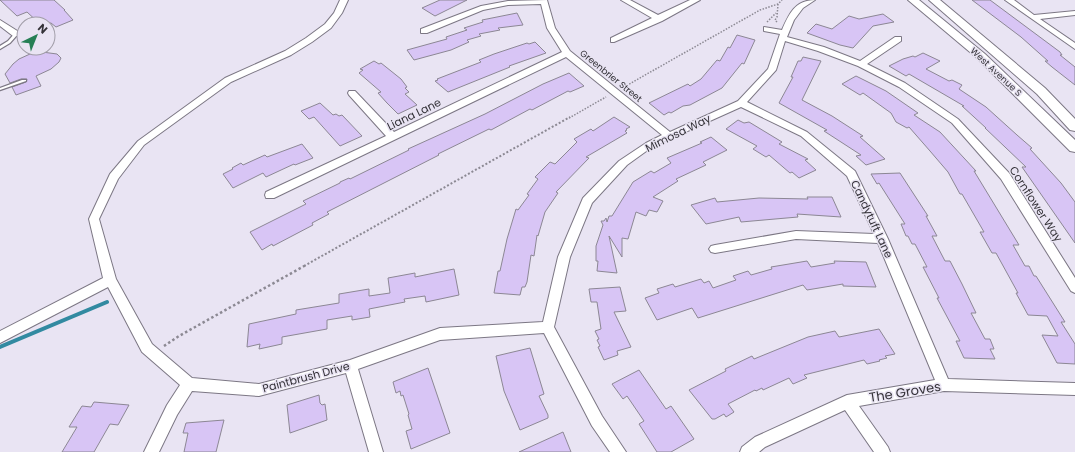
<svg xmlns="http://www.w3.org/2000/svg" width="1075" height="452" font-family="Poppins,sans-serif">
<style>
.lines{fill:none;stroke-linecap:round;stroke-linejoin:round}
.stream{stroke:#328aa1;stroke-width:4}
.building{fill:#d8c5f5;stroke:#8c8794}
.lane-casing{stroke:#7c7784;stroke-width:2.5}
.street-casing{stroke:#7c7784;stroke-width:2}
.secondary-casing{stroke:#7c7784;stroke-width:2}
.path-far2{stroke:#8c8993;stroke-width:1.5;stroke-dasharray:1.5 1.5;stroke-linecap:butt}
.path-far1{stroke:#8c8993;stroke-width:2;stroke-dasharray:2 2;stroke-linecap:butt}
.path{stroke:#8c8993;stroke-width:2.5;stroke-dasharray:2.5 2.5;stroke-linecap:butt}
.lane{fill:#fff;fill-rule:evenodd}
.street{fill:#fff;fill-rule:evenodd}
.secondary{fill:#fff;fill-rule:evenodd}
.labels{text-anchor:middle;dominant-baseline:central;stroke-width:3;stroke-linejoin:round;paint-order:stroke}
.far-street-label{font-size:9px;fill:#343238;stroke:#e9e4f3}
.street-label{font-size:11px;fill:#343238;stroke:#e9e4f3}
.near-street-label{font-size:13px;fill:#343238;stroke:#e9e4f3}
</style>
<rect width="100%" height="100%" fill="#e9e4f3"/>
<g class="lines">
<path class="stream" d="M0 347 107 302"/>
</g>
<path class="building" d="M0 0H54L65 10H64L73 20 56 27 51 23 40 24 27 12 17 16Z
M440 0H467L435 16 422 8Z
M972 0H990L1060 52 1062 55H1060L1075 67V85L1052 67 1045 61H1048L1021 37Z
M517 13 523 25 498 28 500 30 479 34 481 36 467 40 469 42 451 50 414 60 407 50 447 39 446 37 467 30 464 28 483 22 482 20Z
M883 14 894 22 873 26 853 48 840 45 807 33 816 24 832 29 849 16 859 19Z
M737 35 755 40 744 64 742 63 722 88 690 105 683 106 671 113 669 112 664 115 649 103 688 84 690 86 701 79 717 60 720 61 728 47 730 48Z
M535 42 546 53 509 66 510 67 448 92 435 81 438 80 437 79 481 62 479 60 494 54 527 43 529 44Z
M42 52 57 54 61 58 59 62 51 69 36 76 41 86 16 95 12 87 26 82 27 79H21L10 83 5 74 13 64 19 59 30 54Z
M923 53 940 61 926 69 949 81 952 80 962 85 959 89 986 107 1017 135 1032 148 1030 149 1061 183 1075 202V243L1022 167H1026L985 128H986L962 106H964L909 74 906 76 889 66 903 59 913 56 915 57Z
M803 57 821 61 802 100 832 116 863 136 860 137 885 159 866 165 856 156 861 155 824 131 827 130 779 103 793 77H791L798 61H801Z
M374 61 379 64 381 63 401 79 407 87 405 88 409 92 405 94 417 105 398 114 387 103 378 93 381 92 359 73 363 70 360 69Z
M569 73 584 86 570 92 568 91 532 110 530 109 491 130 489 129 438 154 439 155 327 212 329 214 312 223 313 225 273 246 272 244 262 250 250 232 306 204 303 201 340 183V182L349 178 350 179 409 150 408 149 485 114 543 84Z
M856 76 886 91 918 113 914 115 940 132 976 171H974L1019 245H1013L1025 266H1029L1034 276H1036L1065 322H1061L1075 344V364L1057 363 1042 335 1058 336 1047 316 1028 315 1016 293H1018L996 253H992L980 232H984L962 194H960L948 172 930 151 909 127 907 128 896 122 891 113 863 93 860 95 842 84Z
M320 103 333 115 336 114 339 116 342 115 362 136 340 146 314 117 309 119 301 111Z
M614 117 630 127 626 129 627 130 625 131 627 133 586 157 589 158 556 192 558 193 545 212 538 236 537 235 534 256 531 255 527 282 525 287H522L520 295 494 293 498 271H500L507 239 516 209 518 210 529 195 527 194 538 179 535 177 550 162 555 164 577 142 574 139 591 129 593 131Z
M738 120 744 123 749 122 782 142 779 144 808 159 805 160 816 170 799 178 792 172 790 173 769 155 766 157 753 149 757 146 726 129Z
M711 137 727 150 703 162 706 165 676 179 678 181 653 197 663 201 657 212 649 210 646 216 636 212 628 239 622 238V257L609 236 617 273 597 271 598 261H596V246L603 225 601 221H604L606 218 607 222 609 216H612L633 182 651 171 654 173 671 163 667 158 702 143 700 142Z
M302 144 313 158 295 165 294 164 266 177 263 173 233 188 223 174 233 169 232 168 241 163 243 165 265 155 267 157Z
M900 173 928 216H926L937 236H932L945 261H950L962 284 976 313H971L985 339H990L994 349H990L995 359 964 358 956 341H960L937 298H939L923 267H927L915 244H912L908 236H906L901 224H905L879 183 877 184 871 174Z
M807 197H832L841 217 797 214 798 217 741 222 739 217 706 224 691 205 715 198 717 202 759 198 808 199Z
M807 261 811 267 835 263 834 261 866 262 876 287 843 286V284L807 290 803 285 698 318 692 308 657 320 645 298 659 293 657 289 673 284 675 287 701 279 704 283 709 281 713 288 736 280 733 276 748 271 751 275 772 269 771 267Z
M454 269 459 295 426 302 425 296 404 299 405 302 369 309 370 317 352 320V316L327 320V329L282 337V344L259 349 260 344 247 347 249 324 296 314V310L339 303V294L369 289V296L390 293 388 278 415 273V277Z
M620 287 626 311 614 312 631 347 617 351 618 355 604 360 598 347 600 346 597 340 599 339 595 331 601 329 597 302H591L589 289Z
M879 329 895 354 885 356 887 358 879 360 880 361 867 364 864 360 804 375 807 378 793 384 789 378 763 390 762 388 756 391 755 390 728 404 734 412 726 417 724 414 715 419H712L689 390 726 371 725 369 752 356 754 359 808 337 835 331 839 337Z
M530 348 544 394 539 396 548 415V418L520 430 504 391 496 356Z
M428 368 450 433 411 449 406 431 412 429 408 415 409 414 403 395 401 396 400 391 396 393 393 382Z
M639 370 666 409 671 406 694 439 671 452H657L639 424 644 421 627 396 623 399 612 384Z
M319 395 320 403 322 405 325 404 327 420 290 433 287 405Z
M94 402 129 405 118 425 110 424 94 452H62L77 427H69L82 406 91 407Z
M224 420 216 452H184L188 433H183L186 423Z
M563 432 571 452H519Z"/>
<g class="lines">
<defs>
<path id="lane" d="M15 33 18 34 10 43 0 49V46L8 41Z
M22 80H26V81L0 90V88Z"/>
<path id="street" d="M340 0H348L342 13 331 28 312 42 291 55 231 82 144 145 118 179 99 219 116 279 152 344 192 378 259 384 350 360 440 328 543 322 558 257 583 198 619 161 646 143 662 135 566 57 274 198H266L265 195 266 192 386 136 349 95 348 93 349 91H355L394 132 562 52 547 28 541 4 508 5 483 10 427 33H421V29L481 6 508 1 547 0 555 28 570 51 670 132 738 101 768 69 780 34 764 31V27L782 30C789 14 795 0 815 0L803 8 794 20 787 37 824 47 860 61 895 37H901V41L867 64 905 83 958 119 1009 173 1075 278V293L1071 291 1001 179 952 123 899 87 858 66 818 51 785 41 776 70 747 102 807 132 855 171 888 239 948 379 1075 383V395L944 391 859 406 888 447 890 452H874L845 410 765 447 759 452H740L742 447 755 437 847 395 935 380 878 243 796 239 715 253 711 252 709 249 711 246 715 245 796 231 874 234 847 176 801 136 741 107 652 147 627 165 592 203 570 257 554 327 602 416 626 452H610L592 426 544 333 440 340 358 369 383 452H369L346 373 259 396 192 391 177 415 159 452H144L167 405 180 385 142 352 108 287 0 343V331L103 278 89 219 110 174 138 141 225 78 285 51 306 38 325 24 334 13Z
M621 0H630L658 15 690 0H700L662 21 614 42H611V38L652 18Z
M1005 0H1014L1034 15 1075 11V15L1040 19 1075 43V49Z
M0 20 19 32V36H13L0 26Z"/>
<path id="secondary" d="M908 0H919L985 54 1075 140V152L1070 151 977 58Z
M929 0H940L1045 88 1075 119V131L1070 130 1037 94Z"/>
</defs>
<use href="#lane" class="lane-casing"/>
<use href="#street" class="street-casing"/>
<use href="#secondary" class="secondary-casing"/>
<path class="path-far2" d="M767 22 776 13
M777 22 775 20 777 17 778 4
M624 87 760 10 778 4 782 0
M569 118 606 97"/>
<path class="path-far1" d="M304 266 570 117"/>
<path class="path" d="M164 346 179 336 306 265"/>
<use href="#lane" class="lane"/>
<use href="#street" class="street"/>
<use href="#secondary" class="secondary"/>
</g>
<g class="labels">
<g class="far-street-label">
<text transform="translate(996 72) rotate(43)">West Avenue S</text>
<text transform="translate(611 76) rotate(39)">Greenbrier Street</text>
</g>
<g class="street-label">
<text transform="translate(414 114) rotate(-26)">Liana Lane</text>
<text transform="translate(678 133) rotate(-26)">Mimosa Way</text>
<text transform="translate(1036 204) rotate(57)">Cornflower Way</text>
<text transform="translate(872 219) rotate(65)">Candytuft Lane</text>
<text transform="translate(306 377) rotate(-15)">Paintbrush Drive</text>
</g>
<g class="near-street-label">
<text transform="translate(905 392) rotate(-9)">The Groves</text>
</g>
</g>
<g transform="translate(36 36) rotate(43)"><circle r="19" fill="#e9e4f3" stroke="#a19da8"/>
<path d="M0-3L7 15L0 10L-7 15Z" fill="#267f55"/>
<text y="-6" font-size="11" font-weight="bold" text-anchor="middle" fill="#343238">N</text>
</g>
</svg>
